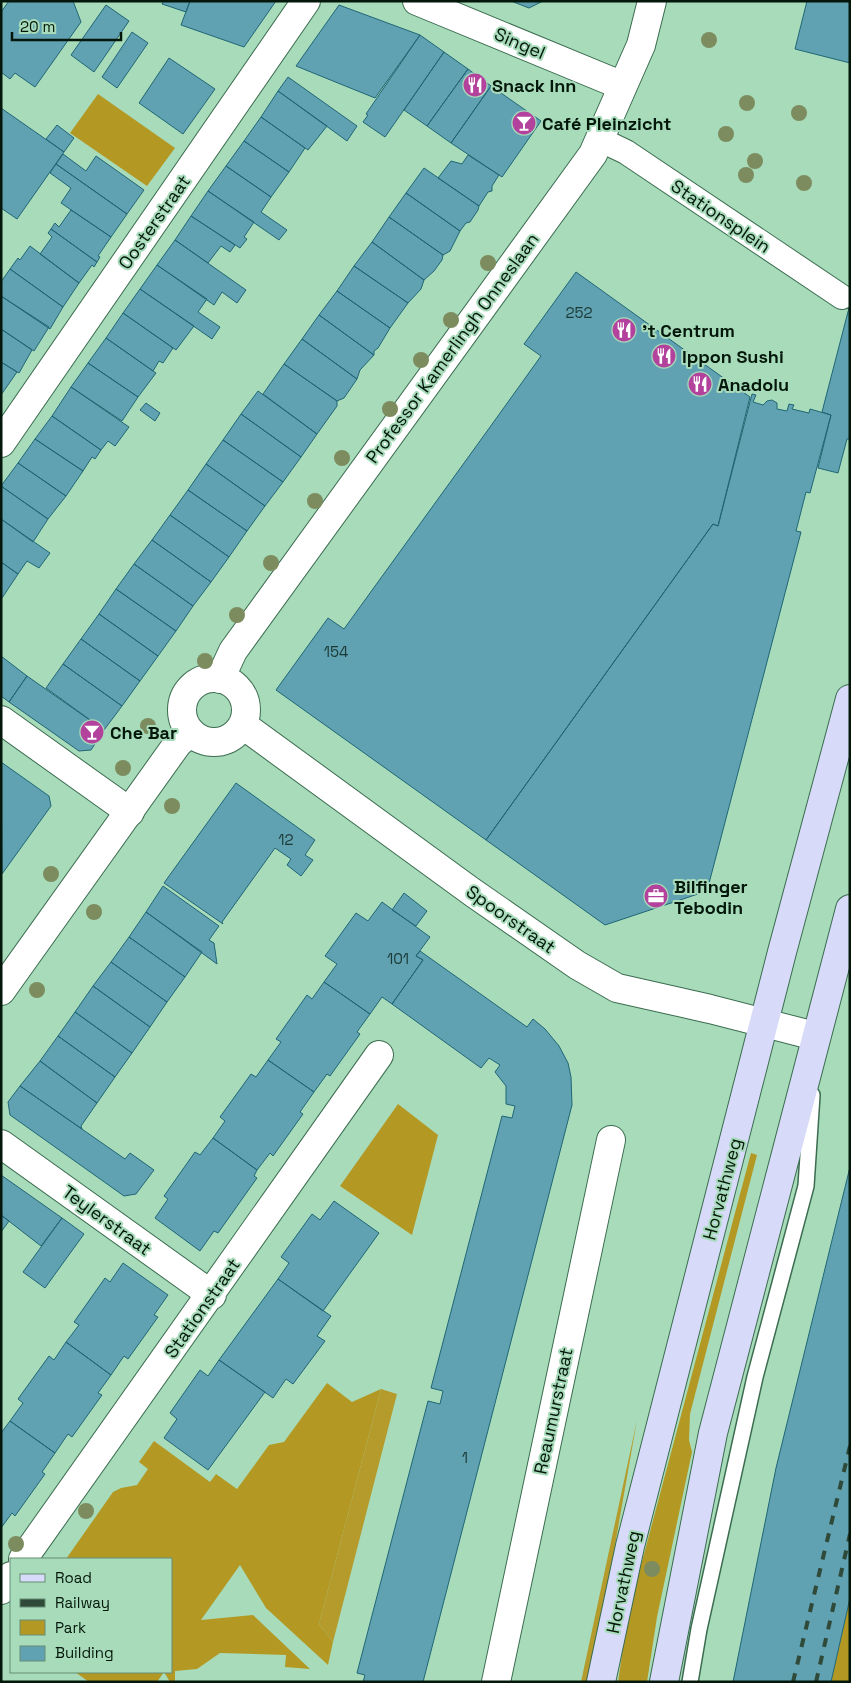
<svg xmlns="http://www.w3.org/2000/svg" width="851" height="1683" font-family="'Space Grotesk',sans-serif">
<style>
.green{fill:#b39924}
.forest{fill:#b49b2c}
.building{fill:#60a1b2;stroke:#216675}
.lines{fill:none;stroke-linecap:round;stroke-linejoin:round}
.service-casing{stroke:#3b6c4f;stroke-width:18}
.pedestrian-casing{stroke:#3b6c4f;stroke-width:26}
.minor-casing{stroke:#3b6c4f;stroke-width:30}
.tertiary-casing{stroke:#3b6c4f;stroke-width:30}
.secondary-casing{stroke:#3b6c4f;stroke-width:30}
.service{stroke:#fff;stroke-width:15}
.pedestrian{stroke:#fff;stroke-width:24}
.minor{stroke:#fff;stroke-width:28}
.tertiary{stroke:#fff;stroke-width:28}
.secondary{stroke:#d7dbf9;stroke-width:28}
.rail{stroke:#2f4a39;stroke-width:4;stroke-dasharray:9 9;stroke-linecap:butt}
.tree{fill:#7c8c5e}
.labels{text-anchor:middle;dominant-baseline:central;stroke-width:4;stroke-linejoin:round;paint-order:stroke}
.number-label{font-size:15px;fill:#1b3a35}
.street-label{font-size:18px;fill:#04170b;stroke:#a7dbba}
.poi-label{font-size:18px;font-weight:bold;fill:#04170b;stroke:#a7dbba;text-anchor:start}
</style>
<rect width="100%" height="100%" fill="#a7dbba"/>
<path class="green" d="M98 94 175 148 147 186 70 133Z
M398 1104 438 1135 412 1235 340 1186Z
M751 1153 757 1155 690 1414 689 1440 692 1452 657 1617 647 1682H618L628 1614Z
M327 1383 352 1402 381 1389 319 1624 333 1642 328 1665 266 1608 240 1565 201 1620 253 1615 310 1669 285 1667 286 1655 220 1653 197 1669 175 1671V1682H170L164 1672 157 1682H89L75 1672H171V1559H66L113 1492 121 1488 137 1485 148 1469 139 1462 154 1441 210 1482 216 1474 237 1489 269 1445 284 1442Z
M850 1598V1682H831Z"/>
<path class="forest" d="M381 1389 397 1394 333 1642 319 1624Z
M637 1420 591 1682H581Z"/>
<path class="building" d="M9 1H73L81 22 35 87 15 73 10 79 1 72V12Z
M163 1H190L186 12 162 4Z
M190 1H276L244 47 181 25Z
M511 1H543L529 8Z
M807 1H850V63L795 49Z
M106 5 129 21 94 72 71 55Z
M339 5 420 35 375 98 296 66Z
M132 32 148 43 117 88 102 77Z
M420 35 444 52 385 137 363 122 368 115 366 114Z
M444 52 468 69 427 126 404 110Z
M169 58 215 89 183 134 139 103Z
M468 69 491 86 451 143 427 126Z
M288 77 357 126 347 141 278 91Z
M491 86 541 121 502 177 451 143Z
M278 91 327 126 308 150 261 117Z
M1 108 64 152 17 219 1 208Z
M261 117 305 148 289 172 244 141Z
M57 125 74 138 64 152 46 139Z
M244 141 289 172 271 197 226 166Z
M63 154 86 171 96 156 144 190 127 214 56 164Z
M468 155 499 175 492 186V191L488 192 479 206 438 178 451 161 462 164Z
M56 164 127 214 111 237 61 203 71 188 50 173Z
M226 166 271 197 261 212 287 230 279 240 208 191Z
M424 168 479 206 478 210 470 222 466 223 460 231 406 193Z
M208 191 254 222 244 237 247 239 240 248 191 216Z
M406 193 460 231 450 251 443 255 389 217Z
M71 210 111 237 98 256 100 257 97 262 51 229 55 223 59 227Z
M191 216 235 245 230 252 221 246 208 263 175 240Z
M389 217 443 255 442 260 434 271 424 280 372 242Z
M51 229 97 262 94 267 92 265 79 283 40 254 52 237 48 233Z
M175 240 246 290 237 303 222 292 214 305 157 265Z
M372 242 424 280 421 289 408 303 354 266Z
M30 246 79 283 63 307 10 269 18 258 20 260Z
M157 265 207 299 198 312 220 327 212 339 140 289Z
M354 266 408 303 390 328 337 291Z
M10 269 63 307 50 329 1 296V282Z
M576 272 750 397 718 526 713 524 486 840 276 690 328 618 344 629 485 434 541 356 524 344Z
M140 289 194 326 176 350 123 313Z
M337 291 390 328 378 348 374 351V355L319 315Z
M1 296 49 327 34 351 1 329Z
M850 304V439H847L838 473 818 468 831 415 822 412Z
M123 313 173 348 163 363 159 361 153 371 106 338Z
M319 315 374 355 360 370 357 379 302 339Z
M1 329 32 350 19 373 1 362Z
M106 338 156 373 138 397 88 363Z
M302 339 357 379 344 398 337 401 284 364Z
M1 362 17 372 1 395Z
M88 363 138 397 122 421 71 387Z
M284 364 337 401V406L317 434 263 394Z
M71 387 129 427 115 446 108 441 101 450 52 416Z
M258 391 317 434 301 457 241 414Z
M752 394 756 395 753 402 763 405 767 401 772 400 777 403V409L787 411 789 404 794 405 792 409 809 413 810 409 831 415 810 493 806 492 796 531 801 532 707 891 605 925 486 840 713 524 718 526Z
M146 403 160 413 155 421 140 410Z
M241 414 301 457 283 482 223 440Z
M52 416 101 450 95 459 92 457 83 471 35 439Z
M35 439 83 471 66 496 18 463Z
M223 440 283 482 265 506 206 464Z
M18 463 66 496 48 519 1 486Z
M206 464 265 506 247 531 188 490Z
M1 486 48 519 33 542 1 519Z
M188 490 247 531 229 557 170 515Z
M170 515 229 557 211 582 152 540Z
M1 519 50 553 39 568 27 561 18 574 1 562Z
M152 540 211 582 193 606 134 564Z
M1 562 18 574 2 598H1Z
M134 564 193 606 176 631 116 589Z
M116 589 176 631 158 656 99 614Z
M99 614 158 656 140 681 81 639Z
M81 639 140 681 122 706 63 664Z
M1 656 27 676 9 702 1 696Z
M63 664 122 706 104 730 46 688Z
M27 676 104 730 91 750 79 751 9 702Z
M1 762 49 796 51 806 2 874Z
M236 783 315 840 305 855 313 860 301 876 287 865 291 859 275 848 222 922 223 924 164 883Z
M163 886 219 926 209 940 214 943 217 964 146 912Z
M404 893 427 911 416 926 392 910Z
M382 902 430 937 416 956 423 960 392 1004 382 997 370 1014 324 982 337 964 325 956 356 913 368 921Z
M146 912 202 952 185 977 129 937Z
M129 937 185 977 167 1002 111 962Z
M420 951 527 1027 533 1019 545 1029 559 1046 568 1063 571 1077 572 1105 423 1682H363L365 1675 357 1673 428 1401 440 1404 443 1391 431 1388 502 1116 512 1118 515 1106 506 1104V1086L495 1072 500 1065 489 1058 481 1068 392 1004 423 960 416 956Z
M111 962 167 1002 150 1027 93 986Z
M324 982 370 1014 357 1032 360 1034 330 1076 327 1074 314 1092 268 1060 281 1042 276 1039 307 995 312 999Z
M93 986 150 1027 132 1053 75 1012Z
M75 1012 132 1053 115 1077 58 1036Z
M58 1036 115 1077 97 1103 40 1061Z
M268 1060 314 1092 300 1112 303 1114 273 1156 270 1153 257 1170 213 1138 225 1121 220 1117 251 1074 256 1077Z
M40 1061 97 1103 81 1126 82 1129 20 1086Z
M20 1086 125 1159 130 1153 154 1170 136 1194 124 1196 10 1115 8 1102Z
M213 1138 257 1170 254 1176 257 1178 218 1233 214 1231 200 1251 155 1218 168 1199 164 1196 195 1152 200 1155Z
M850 1167V1598L831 1682H733L776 1468Z
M1 1175 62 1218 41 1246 1 1215Z
M334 1201 379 1233 323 1311 278 1279 289 1263 281 1257 312 1214 320 1220Z
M1 1215 9 1221 1 1232Z
M62 1218 84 1234 45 1288 23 1272Z
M123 1263 168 1295 154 1315 158 1317 128 1359 124 1356 111 1375 66 1342 79 1325 74 1322 105 1278 110 1282Z
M278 1279 331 1316 317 1336 325 1341 293 1384 286 1379 273 1398 219 1360Z
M66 1342 111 1375 98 1393 102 1395 72 1437 68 1434 55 1453 10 1421 23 1403 18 1399 49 1356 54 1360Z
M219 1360 265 1392 208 1470 164 1438 177 1419 170 1413 200 1370 208 1376Z
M10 1421 55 1453 42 1472 45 1474 15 1516 12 1513 1 1528V1433Z"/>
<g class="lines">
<defs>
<path id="service" d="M690 1682 699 1629 755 1377 806 1186 812 1095"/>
<path id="pedestrian" d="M599 139 626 152 842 297"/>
<path id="minor" d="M417 1 623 86
M1 443 306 1
M220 679 233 651 593 154 641 45 652 1
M1 720 130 812
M1 1144 212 1295
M23 1559 379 1055
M1 1590 11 1576
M496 1682 611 1140"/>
<path id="tertiary" d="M182 710a32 32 0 1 1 64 0a32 32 0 1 1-64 0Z
M243 725 472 892 577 965 617 988 710 1009 815 1036
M1 991 178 743 191 732"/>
<path id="secondary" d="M601 1682 630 1546 782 952 850 699
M664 1682 713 1433 850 909"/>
</defs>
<use href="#service" class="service-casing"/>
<use href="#pedestrian" class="pedestrian-casing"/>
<use href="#minor" class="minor-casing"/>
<use href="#tertiary" class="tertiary-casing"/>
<use href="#secondary" class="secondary-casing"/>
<use href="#service" class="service"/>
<use href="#pedestrian" class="pedestrian"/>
<use href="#minor" class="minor"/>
<use href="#tertiary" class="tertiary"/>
<use href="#secondary" class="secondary"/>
<path class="rail" d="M793 1682 850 1446
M816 1682 850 1534"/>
</g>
<g class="tree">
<circle cx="709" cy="40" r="8"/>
<circle cx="747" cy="103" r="8"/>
<circle cx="799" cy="113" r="8"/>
<circle cx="726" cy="134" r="8"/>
<circle cx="755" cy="161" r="8"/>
<circle cx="746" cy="175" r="8"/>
<circle cx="804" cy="183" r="8"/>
<circle cx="488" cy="263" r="8"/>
<circle cx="451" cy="320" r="8"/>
<circle cx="421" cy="360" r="8"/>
<circle cx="390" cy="409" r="8"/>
<circle cx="342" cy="458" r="8"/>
<circle cx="315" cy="501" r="8"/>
<circle cx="271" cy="563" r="8"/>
<circle cx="237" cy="615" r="8"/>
<circle cx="205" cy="661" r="8"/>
<circle cx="148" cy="726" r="8"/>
<circle cx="123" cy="768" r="8"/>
<circle cx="172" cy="806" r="8"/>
<circle cx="51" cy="874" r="8"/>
<circle cx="94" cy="912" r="8"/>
<circle cx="37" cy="990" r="8"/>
<circle cx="86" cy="1511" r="8"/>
<circle cx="16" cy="1544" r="8"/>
<circle cx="652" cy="1569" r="8"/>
</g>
<defs>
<symbol id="restaurant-disc" viewBox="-11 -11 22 22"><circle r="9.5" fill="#b3429d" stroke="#a7dbba"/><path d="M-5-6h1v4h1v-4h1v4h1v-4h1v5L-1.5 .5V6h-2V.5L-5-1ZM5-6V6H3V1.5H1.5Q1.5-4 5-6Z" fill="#fff"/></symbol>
<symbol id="bar-disc" viewBox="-11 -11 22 22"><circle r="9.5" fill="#b3429d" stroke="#a7dbba"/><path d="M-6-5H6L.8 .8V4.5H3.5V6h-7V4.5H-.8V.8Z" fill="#fff"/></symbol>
<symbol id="office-disc" viewBox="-11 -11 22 22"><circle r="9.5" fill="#b3429d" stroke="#a7dbba"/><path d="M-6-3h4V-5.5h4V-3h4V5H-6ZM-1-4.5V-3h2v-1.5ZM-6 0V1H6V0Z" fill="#fff"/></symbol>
</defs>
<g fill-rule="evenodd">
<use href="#restaurant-disc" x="461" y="71" width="28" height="28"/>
<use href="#bar-disc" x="510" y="109" width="28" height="28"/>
<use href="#restaurant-disc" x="610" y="316" width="28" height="28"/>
<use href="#restaurant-disc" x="650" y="342" width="28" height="28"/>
<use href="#restaurant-disc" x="686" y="370" width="28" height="28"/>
<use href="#bar-disc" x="78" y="718" width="28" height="28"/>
<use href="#office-disc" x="642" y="882" width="28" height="28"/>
</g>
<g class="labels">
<g class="number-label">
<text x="579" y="312">252</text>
<text x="336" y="651">154</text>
<text x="286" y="839">12</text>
<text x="398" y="958">101</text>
<text x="465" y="1457">1</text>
</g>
<g class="street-label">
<text transform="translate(520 43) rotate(23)">Singel</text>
<text transform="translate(721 216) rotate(34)">Stationsplein</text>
<text transform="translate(154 222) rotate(-55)">Oosterstraat</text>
<text transform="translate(452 348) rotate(-54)">Professor Kamerlingh Onneslaan</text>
<text transform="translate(511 919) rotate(35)">Spoorstraat</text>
<text transform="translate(722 1189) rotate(-75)">Horvathweg</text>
<text transform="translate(107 1220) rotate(36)">Teylerstraat</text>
<text transform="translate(202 1308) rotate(-55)">Stationstraat</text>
<text transform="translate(553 1411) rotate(-78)">Reaumurstraat</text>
<text transform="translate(623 1582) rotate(-78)">Horvathweg</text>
</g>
<g class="poi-label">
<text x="492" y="85">Snack Inn</text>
<text x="542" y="123">Café Pleinzicht</text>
<text x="642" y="330">'t Centrum</text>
<text x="682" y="356">Ippon Sushi</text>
<text x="718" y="384">Anadolu</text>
<text x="110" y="732">Che Bar</text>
<text x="674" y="886">Bilfinger<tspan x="674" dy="21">Tebodin</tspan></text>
</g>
</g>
<rect width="851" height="1683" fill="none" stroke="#04170b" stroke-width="5"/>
<rect x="10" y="1558" width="162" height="115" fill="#a7dbba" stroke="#668d74"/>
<rect x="20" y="1574" width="25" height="8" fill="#d7dbf9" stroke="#668d74"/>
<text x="55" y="1583" font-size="15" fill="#04170b">Road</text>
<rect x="20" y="1599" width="25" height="8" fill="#2f4a39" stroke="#668d74"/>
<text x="55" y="1608" font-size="15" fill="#04170b">Railway</text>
<rect x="20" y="1620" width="25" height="15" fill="#b39924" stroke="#668d74"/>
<text x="55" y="1633" font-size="15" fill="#04170b">Park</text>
<rect x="20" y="1646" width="25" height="15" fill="#60a1b2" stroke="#668d74"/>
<text x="55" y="1658" font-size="15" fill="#04170b">Building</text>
<path d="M12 32v8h109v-8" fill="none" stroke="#04170b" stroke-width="2.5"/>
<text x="20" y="32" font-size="15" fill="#04170b" stroke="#a7dbba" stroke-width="4" paint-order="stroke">20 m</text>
</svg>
